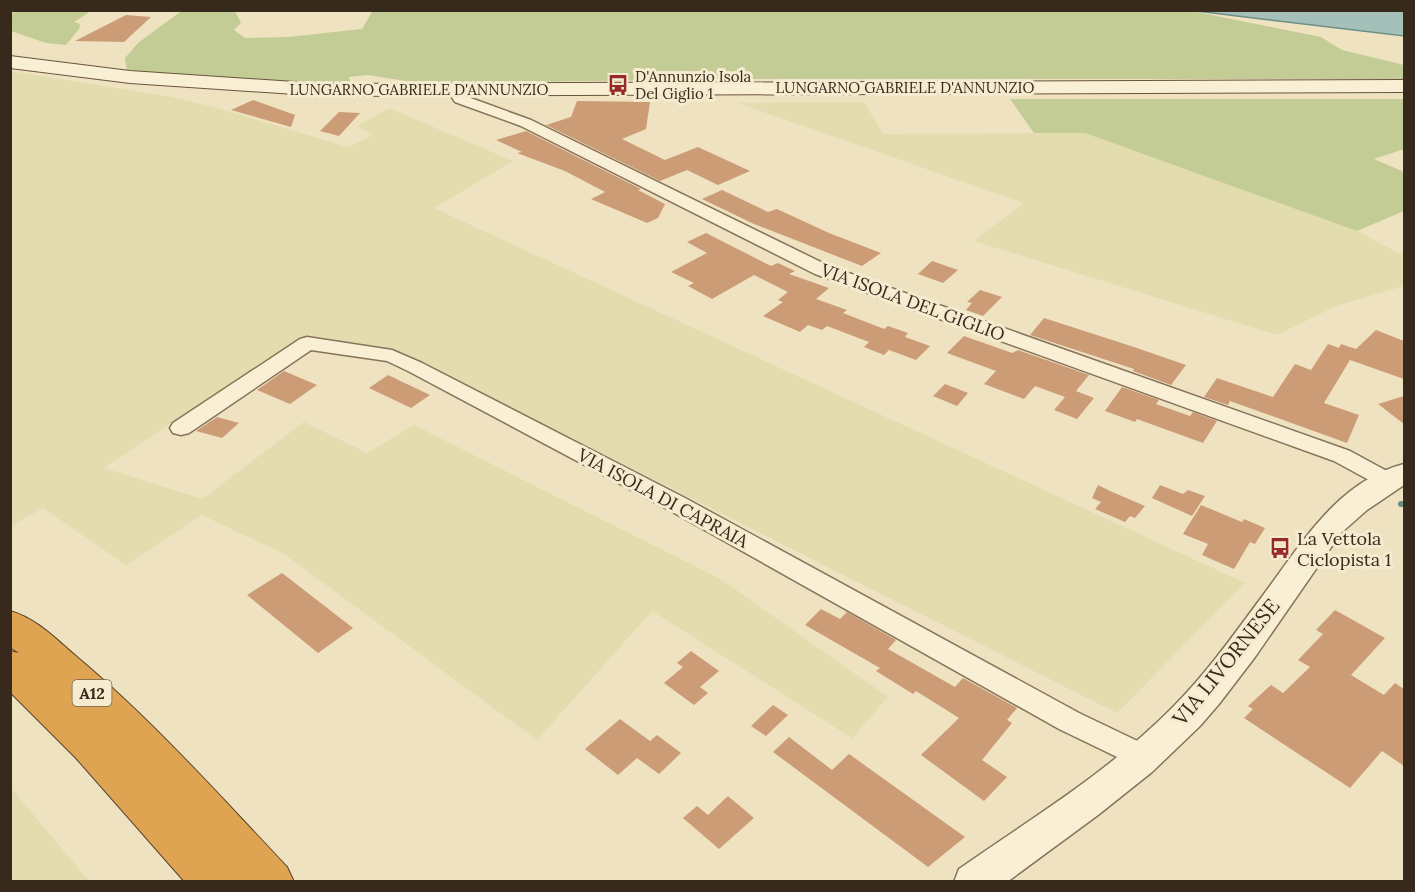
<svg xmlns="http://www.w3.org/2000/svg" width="1415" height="892" font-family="Lora,serif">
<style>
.farmland{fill:#e3dcae}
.green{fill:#c4cc95}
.water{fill:#a4c0b8;stroke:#6b8e86;stroke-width:1.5}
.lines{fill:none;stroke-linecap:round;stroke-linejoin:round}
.stream{stroke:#6b8e86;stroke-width:6}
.building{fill:#cc9c77}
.minor-casing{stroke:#877359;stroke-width:3}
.tertiary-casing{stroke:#877359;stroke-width:3}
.secondary-casing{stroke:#69543c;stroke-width:2}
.motorway-casing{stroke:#55412d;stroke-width:2}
.minor{fill:#f9efd4;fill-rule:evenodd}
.tertiary{fill:#f9efd4;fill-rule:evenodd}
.secondary{fill:#f9efd4;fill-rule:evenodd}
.motorway{fill:#dea451;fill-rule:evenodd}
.labels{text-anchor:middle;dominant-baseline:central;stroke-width:6;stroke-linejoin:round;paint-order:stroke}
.far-poi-label{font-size:15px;fill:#372a1d;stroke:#f5ecd0;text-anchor:start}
.far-street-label{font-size:15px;fill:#372a1d;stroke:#f5ecd0}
.shield{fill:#f5ecd0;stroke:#706453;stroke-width:1.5}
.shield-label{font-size:16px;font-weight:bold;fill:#372a1d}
.street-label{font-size:18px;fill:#372a1d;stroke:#f5ecd0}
.poi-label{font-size:18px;fill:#372a1d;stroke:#f5ecd0;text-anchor:start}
.near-street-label{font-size:21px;fill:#372a1d;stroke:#f5ecd0}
</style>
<rect width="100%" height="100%" fill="#eee2c1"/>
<path class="farmland" d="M10 71 166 96 210 106 348 147 373 135 357 126 389 108 513 161 434 208 1245 583 1117 713 403 353 302 336 104 468 202 499 304 422 367 453 414 425 722 580 888 697 852 738 652 611 537 740 284 554 202 515 126 565 43 508 11 526Z
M864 102 883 134 1085 133 1357 231 1404 256V286L1336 306 1277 335 974 241 1024 203 738 103Z
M10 788H11L89 881H11Z"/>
<path class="green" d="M17 10H91V11L74 22 80 24 79 29 66 45 46 43 11 31V14Z
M178 10 235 11 241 23 234 30 245 38 288 37 362 29 373 10H1187L1321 37 1342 50 1404 65V79H753L418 83 368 75 349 77 351 86 127 72 125 58 138 43 180 12Z
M1010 99H1404V149L1374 159 1404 172V211L1357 231 1085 133H1034Z"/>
<path class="water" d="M1196 11H1404V36Z"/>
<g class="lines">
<path class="stream" d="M1401 504H1404"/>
</g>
<path class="building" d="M126 15 151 17 124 42 75 41Z
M253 100 295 115 291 127 231 110Z
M577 101 650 102 646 129 622 139 665 160 698 147 750 171 718 185 687 170 660 181 546 125 571 117Z
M339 112 360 113 339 136 320 131Z
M526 131 641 189 638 190 665 204 658 218 647 223 591 199 605 192 565 171 517 153 522 152 496 140Z
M722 190 768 212 777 209 829 233 881 253 862 266 754 224 702 199Z
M706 233 771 266 778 263 795 271 789 274 829 288 816 299 847 310 843 313 884 329 888 326 908 333 905 337 930 346 916 360 889 350 884 355 864 347 869 342 827 326 822 330 808 325 800 332 763 316 783 302 778 300 788 292 754 275 712 299 688 286 694 283 671 272 707 253 687 242Z
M932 261 958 270 943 283 918 274Z
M980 290 1002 297 983 316 966 310 972 303 967 302Z
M1044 318 1134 347 1186 365 1171 385 1133 371 1134 369 1030 335Z
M1376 330 1404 341V379L1350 360 1324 403 1359 415 1347 443 1230 401 1228 405 1204 397 1217 378 1273 397 1295 364 1311 370 1328 344 1339 348 1341 344 1356 349Z
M964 336 1012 353 1018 350 1089 375 1076 391 1094 398 1077 419 1054 410 1065 397 1035 386 1024 399 984 384 996 371 947 353Z
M284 371 317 385 290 404 257 390Z
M388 375 430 395 411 408 369 388Z
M945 384 968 393 957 406 933 396Z
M1122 387 1159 400 1156 404 1190 416 1193 412 1217 421 1203 443 1137 419 1135 422 1105 411Z
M1404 396V424L1378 404Z
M217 417 239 423 222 438 196 431Z
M1098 485 1110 491 1145 506 1135 518 1130 516 1125 522 1095 509 1101 502 1092 498Z
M1160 485 1183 494 1188 490 1205 496 1192 516 1152 498Z
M1201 505 1242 522 1244 519 1265 528 1255 544 1250 542 1234 569 1202 555 1208 544 1183 534Z
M282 573 353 628 318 653 247 595Z
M821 609 840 619 847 612 896 640 888 649 955 687 963 678 1017 708 1007 720 1012 723 982 760 1007 777 984 801 921 755 959 718 916 691 913 694 876 671 880 668 805 625Z
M1335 610 1385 638 1351 675 1384 695 1395 683 1404 689V766L1382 751 1350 788 1244 718 1253 709 1248 706 1271 685 1283 693 1310 667 1298 660 1323 634 1316 630Z
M691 651 719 671 700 687 708 693 694 705 664 683 683 667 677 663Z
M773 705 788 715 766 736 751 726Z
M620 719 650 741 657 735 681 753 659 774 637 758 618 775 585 749Z
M789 737 832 770 849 754 965 837 928 867 773 752Z
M728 796 754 818 719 849 683 818 697 806 708 815Z"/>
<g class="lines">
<defs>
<path id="minor" d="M454 86 459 87 465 96 531 120 829 266 1350 451 1396 476 1400 481 1396 486 1388 489 1380 486 1334 461 815 274 521 126 455 102 447 90Z
M307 337 392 350 422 363 685 498 1079 713 1152 748 1157 757 1152 766 1142 769 1059 729 669 510 408 371 387 361 311 350 189 433 181 435 173 433 170 428 173 423 300 339Z"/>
<path id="tertiary" d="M1404 464V485L1367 510 1341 533 1255 657 1219 704 1200 726 1152 772 1098 815 1007 882H954L959 869C1032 818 1110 771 1173 707 1207 673 1235 633 1264 594 1302 543 1338 481 1404 464Z"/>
<path id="secondary" d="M10 56 130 71 325 84 1404 80V92L325 96 130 83 10 68Z"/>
<path id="motorway" d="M10 611C36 618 57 640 77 657 153 721 219 795 287 867L294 882H185L76 758 10 692V651L19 653 10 647Z"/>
</defs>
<use href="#minor" class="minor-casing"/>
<use href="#tertiary" class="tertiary-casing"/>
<use href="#secondary" class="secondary-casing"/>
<use href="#motorway" class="motorway-casing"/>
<use href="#minor" class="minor"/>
<use href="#tertiary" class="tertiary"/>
<use href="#secondary" class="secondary"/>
<use href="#motorway" class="motorway"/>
</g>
<defs>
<symbol id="bus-bare" viewBox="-9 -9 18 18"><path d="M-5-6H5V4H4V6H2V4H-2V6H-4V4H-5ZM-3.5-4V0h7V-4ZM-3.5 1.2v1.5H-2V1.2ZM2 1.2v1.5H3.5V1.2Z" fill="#962b29" stroke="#f5ecd0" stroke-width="2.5" paint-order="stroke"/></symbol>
</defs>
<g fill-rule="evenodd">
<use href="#bus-bare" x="603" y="70" width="30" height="30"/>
<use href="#bus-bare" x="1265" y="533" width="30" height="30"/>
</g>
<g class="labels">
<g class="far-poi-label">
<text x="635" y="76">D'Annunzio Isola<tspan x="635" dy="17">Del Giglio 1</tspan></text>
</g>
<g class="far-street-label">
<text x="905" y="87">LUNGARNO GABRIELE D'ANNUNZIO</text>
<text x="419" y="89">LUNGARNO GABRIELE D'ANNUNZIO</text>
</g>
<rect class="shield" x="72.5" y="680" width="39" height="26" rx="4.5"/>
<g class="shield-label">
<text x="92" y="693">A12</text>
</g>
<g class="street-label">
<text transform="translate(913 302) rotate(20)">VIA ISOLA DEL GIGLIO</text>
<text transform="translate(663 498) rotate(28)">VIA ISOLA DI CAPRAIA</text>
</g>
<g class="poi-label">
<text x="1297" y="538">La Vettola<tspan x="1297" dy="21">Ciclopista 1</tspan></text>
</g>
<g class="near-street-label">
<text transform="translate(1226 662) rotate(-51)">VIA LIVORNESE</text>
</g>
</g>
<rect width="1415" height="892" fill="none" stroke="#372a1d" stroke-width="24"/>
</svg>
